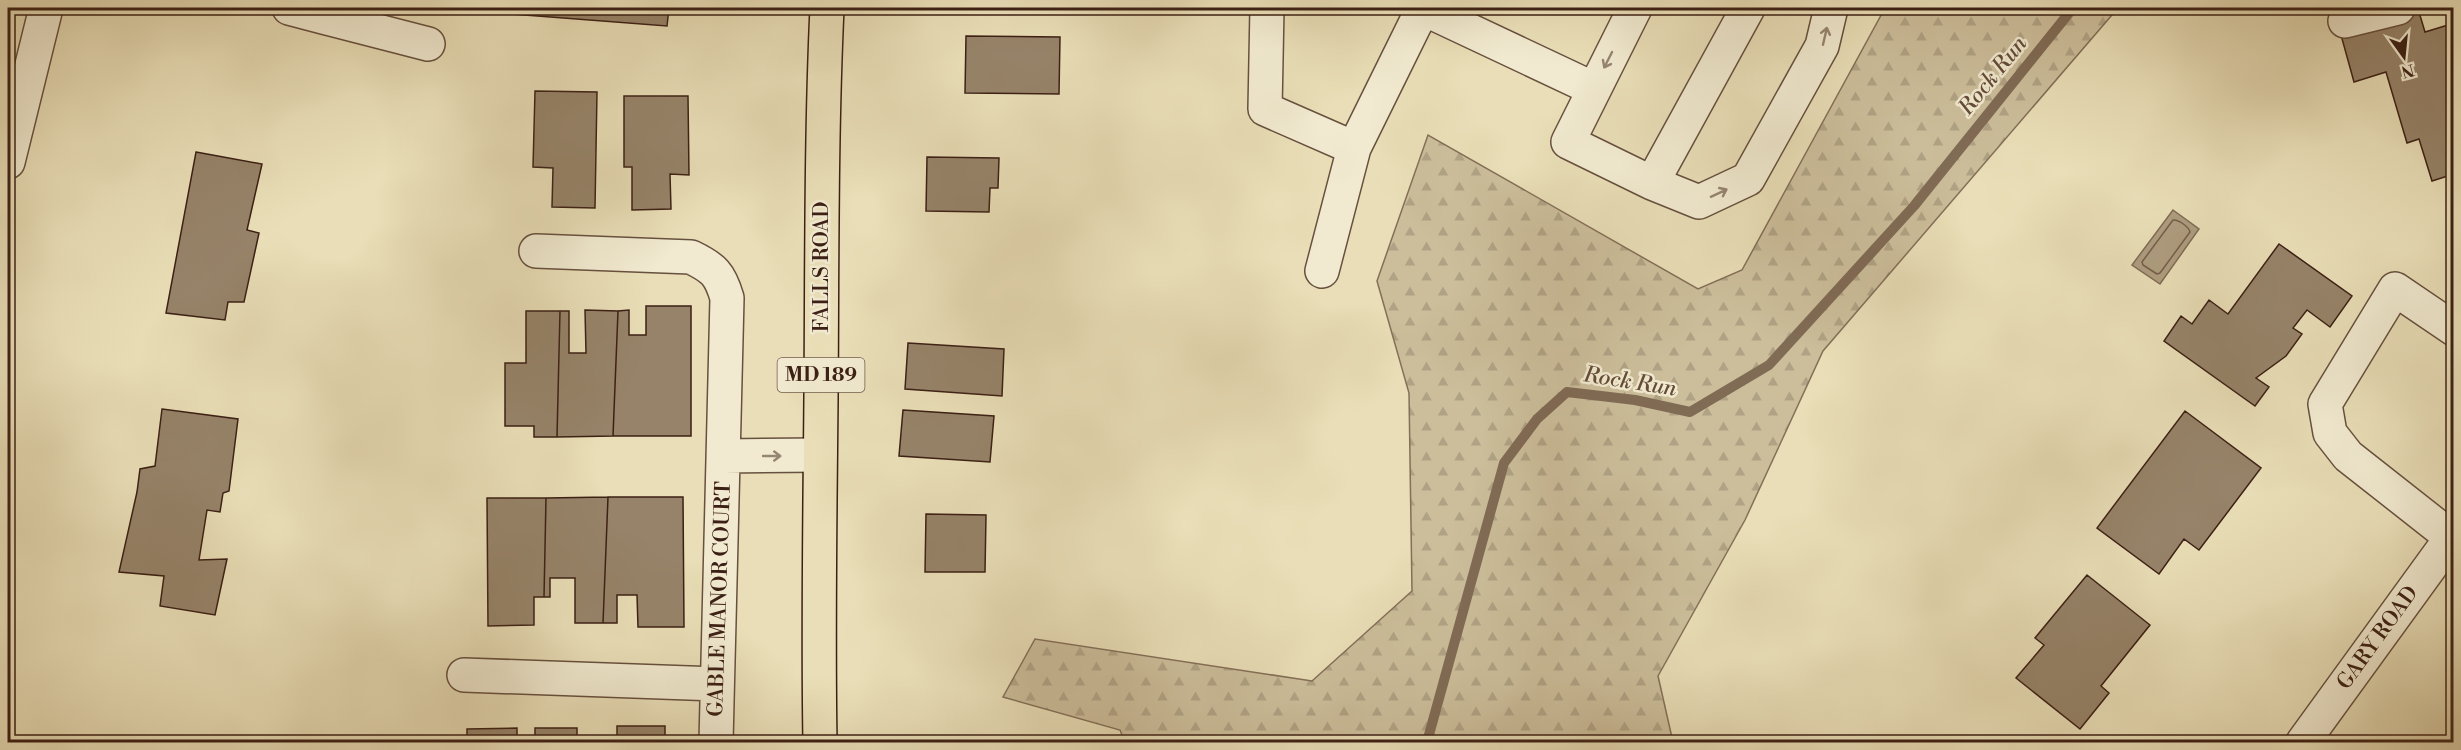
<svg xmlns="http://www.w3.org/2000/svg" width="2461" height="750" font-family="'Libre Bodoni',serif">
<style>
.forest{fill:url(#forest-firs);stroke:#846f58;stroke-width:1.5}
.water{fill:#ae9d80;stroke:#806b55;stroke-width:1.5}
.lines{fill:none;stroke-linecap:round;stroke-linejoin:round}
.shore{stroke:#755e4a;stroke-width:1.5}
.stream{stroke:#806b55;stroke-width:10}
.building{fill:#968369;stroke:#3c2015;stroke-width:1.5}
.minor-casing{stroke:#67503e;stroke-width:36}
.major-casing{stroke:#3c2015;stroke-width:36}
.minor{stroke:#f1ead0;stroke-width:33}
.major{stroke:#e9deb7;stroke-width:33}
.oneway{stroke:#968572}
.labels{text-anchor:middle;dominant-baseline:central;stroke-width:5;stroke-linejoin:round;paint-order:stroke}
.shield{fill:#f1ead0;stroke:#725d4d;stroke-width:1.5}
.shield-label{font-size:20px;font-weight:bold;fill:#3c2015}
.street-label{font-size:21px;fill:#3c2015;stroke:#f1ead0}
.water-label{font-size:22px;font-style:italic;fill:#644c3a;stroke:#f1ead0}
</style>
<defs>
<pattern id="forest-firs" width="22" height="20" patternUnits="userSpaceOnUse" patternTransform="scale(1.5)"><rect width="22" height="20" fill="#ccbe9b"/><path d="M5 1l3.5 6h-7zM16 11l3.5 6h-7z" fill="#b0a385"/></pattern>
</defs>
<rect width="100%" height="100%" fill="#e9deb7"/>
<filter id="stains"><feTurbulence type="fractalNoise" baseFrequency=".00333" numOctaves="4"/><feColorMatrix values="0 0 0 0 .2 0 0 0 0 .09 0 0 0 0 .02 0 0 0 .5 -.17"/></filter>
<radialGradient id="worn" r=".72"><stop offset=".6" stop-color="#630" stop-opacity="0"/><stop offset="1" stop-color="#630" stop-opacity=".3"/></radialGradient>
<path class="forest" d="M1885 8H2118L1823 351 1745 520 1658 676 1673 742H1125L1120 730 1003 697 1035 639 1312 681 1412 591 1409 393 1377 281 1428 135 1698 289 1742 270Z"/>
<path class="water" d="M2173 210 2199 229 2160 284 2132 265Z"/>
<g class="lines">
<path class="shore" d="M2173 220C2178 219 2189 227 2190 232L2160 273 2157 274 2143 265 2142 262Z"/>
<path class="stream" d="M1427 742 1504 463 1537 419 1567 392 1635 400 1690 412 1769 365 1914 206 2073 8"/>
</g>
<path class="building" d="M474 8H669L667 26 474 11Z
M2419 12 2425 32 2448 25 2450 32 2454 31V174L2432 181 2419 139 2407 143 2386 72 2354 82 2341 35Z
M966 36 1060 37 1059 94 965 93Z
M535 91 597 92 595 208 552 207 553 168 533 167Z
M624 96H688L689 175 670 174 671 209 632 210V167H624Z
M196 152 262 164 247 230 259 233 244 302H228L225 320 166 313Z
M927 157 999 158 998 188H990L989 212 926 211Z
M2279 244 2352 296 2330 327 2307 310 2293 328 2302 334 2286 356 2256 378 2269 387 2255 406 2164 341 2181 316 2192 324 2209 300 2228 314Z
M646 306H691V436H613L618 311 629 310V335H646Z
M585 310 618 311 613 436 557 437 560 311H569V353H586Z
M526 311H560L557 437H534V426H505V363H526Z
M908 343 1004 349 1002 396 905 389Z
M162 409 238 419 229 491 223 493 220 512 207 510 199 560 227 559 215 615 160 606 164 576 119 572 137 492 140 469 155 466Z
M903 410 994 416 990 462 899 456Z
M2185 411 2261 468 2199 550 2184 539 2159 574 2097 528Z
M608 497 603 623H575V578H550V597H544L546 498Z
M608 497H683L684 627H638L637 595H617V623H603Z
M487 498H546L544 597H534V625L488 626Z
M926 514 986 515 985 572H925Z
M2087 575 2150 625 2101 686 2109 693 2080 729 2016 678 2044 645 2035 638Z
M617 726H665V742H617Z
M517 728V742H467V729Z
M535 728H577V742H535Z"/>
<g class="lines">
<defs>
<path id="minor" d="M289 8 327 18 329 8
M1267 8 1265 109 1354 148 1423 8
M1422 8 1594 89
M1635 8 1568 142 1652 183 1699 202 1748 179 1822 46 1831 8
M327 18 428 44
M2345 21 2398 8
M8 162 46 8
M1652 183 1748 8
M536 251 691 257C714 268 720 274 727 298L716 742
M1322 271 1354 148
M724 456 820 455
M2451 537 2348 456 2330 433 2325 404 2395 289 2454 329
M464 675 717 684
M2303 742 2454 534"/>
<path id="major" d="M820 742C818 628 820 513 821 398 822 268 821 137 827 8"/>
</defs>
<use href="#minor" class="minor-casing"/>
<use href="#major" class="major-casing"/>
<use href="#minor" class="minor"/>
<use href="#major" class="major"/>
</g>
<defs><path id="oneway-shaft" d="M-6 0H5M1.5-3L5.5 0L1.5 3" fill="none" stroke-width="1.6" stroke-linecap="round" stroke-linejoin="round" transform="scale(1.5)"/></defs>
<g class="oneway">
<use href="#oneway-shaft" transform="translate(1825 36) rotate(-77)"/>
<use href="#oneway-shaft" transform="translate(1608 60) rotate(117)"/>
<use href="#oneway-shaft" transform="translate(1719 193) rotate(-25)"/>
<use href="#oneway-shaft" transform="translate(772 456)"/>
</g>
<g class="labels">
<rect class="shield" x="777.5" y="358" width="87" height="34" rx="4.5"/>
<g class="shield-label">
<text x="821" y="375">MD 189</text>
</g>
<g class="street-label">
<text transform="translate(822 267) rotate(-90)">FALLS ROAD</text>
<text transform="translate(720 599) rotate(-88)">GABLE MANOR COURT</text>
<text transform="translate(2378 638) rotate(-54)">GARY ROAD</text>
</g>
<g class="water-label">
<text transform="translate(1993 76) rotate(-51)">Rock Run</text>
<text transform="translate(1630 382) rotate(9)">Rock Run</text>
</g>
</g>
<rect width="2461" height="750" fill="none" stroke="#e9deb7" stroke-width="30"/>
<rect x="9" y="9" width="2443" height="732" fill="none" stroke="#3c2015" stroke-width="3"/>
<rect x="15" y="15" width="2431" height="720" fill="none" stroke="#3c2015" stroke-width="1.5"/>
<g transform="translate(2404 57) rotate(165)" stroke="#f1ead0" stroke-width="4.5" paint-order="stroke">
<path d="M0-4.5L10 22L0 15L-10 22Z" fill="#3c2015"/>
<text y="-9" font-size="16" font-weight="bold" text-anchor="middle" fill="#3c2015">N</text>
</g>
<rect width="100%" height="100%" filter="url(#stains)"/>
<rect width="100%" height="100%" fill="url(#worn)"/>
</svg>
